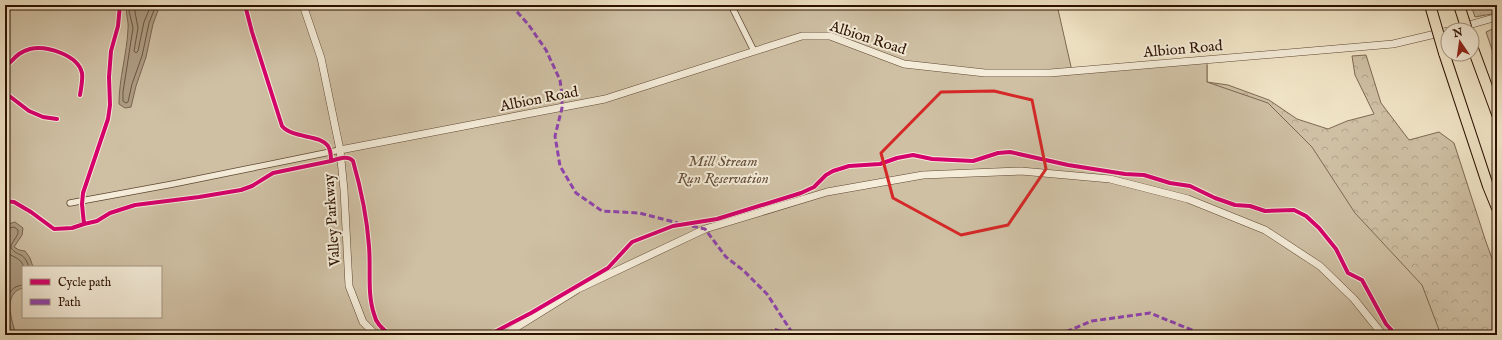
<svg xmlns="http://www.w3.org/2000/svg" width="1502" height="340" font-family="'IM FELL English',serif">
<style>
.grass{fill:url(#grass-tufts);stroke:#7e6852}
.forest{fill:url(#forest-crowns);stroke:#7e6852}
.green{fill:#cfc0a4;stroke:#7e6852;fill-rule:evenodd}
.water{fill:#ad9c83;stroke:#79644f}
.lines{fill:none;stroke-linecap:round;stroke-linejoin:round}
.shore{stroke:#6c5642;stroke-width:1}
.minor-casing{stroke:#5d4632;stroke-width:7}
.tertiary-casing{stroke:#5d4632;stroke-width:8}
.motorway-casing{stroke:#2c1100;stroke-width:12}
.minor{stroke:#f5edda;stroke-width:5.5}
.tertiary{stroke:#f5edda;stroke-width:7}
.motorway{stroke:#f0e4c6;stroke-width:10}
.motorway-bridge-casing{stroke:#2c1100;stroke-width:12;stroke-linecap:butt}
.motorway-bridge{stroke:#f0e4c6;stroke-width:10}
.quiet{stroke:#8e44ad;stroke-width:3;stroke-dasharray:6 3;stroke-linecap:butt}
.cycleway-casing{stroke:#f5edda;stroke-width:6}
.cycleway{stroke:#d6006c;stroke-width:4}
.marked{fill:none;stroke:#d62828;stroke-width:3;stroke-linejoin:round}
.labels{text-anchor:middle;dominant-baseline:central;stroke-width:4;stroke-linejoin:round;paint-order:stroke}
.street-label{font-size:15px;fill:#2c1100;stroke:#f5edda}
.park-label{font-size:15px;font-style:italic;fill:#654e39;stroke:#f5edda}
</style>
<defs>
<pattern id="grass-tufts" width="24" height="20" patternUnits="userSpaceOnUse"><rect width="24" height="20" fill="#cfc0a4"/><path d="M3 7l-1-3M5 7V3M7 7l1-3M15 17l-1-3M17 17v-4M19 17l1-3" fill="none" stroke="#b2a48b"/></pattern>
<pattern id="forest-crowns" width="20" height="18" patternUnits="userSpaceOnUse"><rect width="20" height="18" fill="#cfc0a4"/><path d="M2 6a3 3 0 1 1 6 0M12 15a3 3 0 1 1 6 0" fill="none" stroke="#b2a48b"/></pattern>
</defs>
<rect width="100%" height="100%" fill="#f0e4c6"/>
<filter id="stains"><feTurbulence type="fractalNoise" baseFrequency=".005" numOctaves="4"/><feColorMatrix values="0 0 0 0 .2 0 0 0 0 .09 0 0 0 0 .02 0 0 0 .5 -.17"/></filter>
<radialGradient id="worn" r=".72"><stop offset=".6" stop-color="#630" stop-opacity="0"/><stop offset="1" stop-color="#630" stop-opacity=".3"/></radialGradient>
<path class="grass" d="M1471 5H1495L1497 13 1475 17Z"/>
<path class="forest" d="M1497 27V64L1486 32Z
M1366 55 1381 103 1409 140 1439 132 1454 143 1486 242 1497 272V335H1403L930 74 1207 65V82L1228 85 1269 100 1297 119 1328 129 1347 121 1374 114 1355 75 1352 56Z"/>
<path class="green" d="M5 5H1057L1072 71 1207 59V82L1268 103 1312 147 1355 213 1422 285 1441 335H5ZM23 267H161V317H23Z"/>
<path class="water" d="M127 5H160L153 24 146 57 136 86 131 107 125 108 119 104C119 78 127 54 128 29 129 21 125 14 127 5Z
M15 222 23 228 22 235 14 247 19 250 25 251 30 258 33 267H23V288C2 293 12 321 16 335H7L5 327V253L10 250 5 251V225Z"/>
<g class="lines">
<path class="shore" d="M130 5 129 11 133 28 123 92V101L126 103 128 102 132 84 142 56 149 23 156 5
M135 5V12L138 28 134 51 136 53 138 51 144 22 151 5
M5 229 14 227 18 230C19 237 11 241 11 248 19 258 23 250 29 267
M5 234H9L10 235C0 263 18 250 24 267
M5 329H9L10 327C7 312 1 287 23 285"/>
<defs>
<path id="minor" d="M731 5 754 51
M70 203 173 184 340 150"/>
<path id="tertiary" d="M303 5 321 58 340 150 344 190 349 286 363 322 376 335
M1451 30 1497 17
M340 150 605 99 802 36H830L904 64 985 73H1050L1393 44 1448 31
M504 335 578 289 705 229 827 192 923 175 1021 171 1110 179 1188 199 1265 230 1320 266 1354 299 1383 335"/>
<path id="motorway" d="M1472 46 1497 114
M1444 53 1488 186 1497 208"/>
</defs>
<use href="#minor" class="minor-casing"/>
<use href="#tertiary" class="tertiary-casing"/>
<use href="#motorway" class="motorway-casing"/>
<use href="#minor" class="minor"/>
<use href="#tertiary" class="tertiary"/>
<use href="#motorway" class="motorway"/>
<defs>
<path id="motorway-bridge" d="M1430 5 1444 53
M1459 5 1467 30"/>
</defs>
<use href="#motorway-bridge" class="motorway-bridge-casing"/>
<use href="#motorway-bridge" class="motorway-bridge"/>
<path class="quiet" d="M511 5 528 24 546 50 560 80 562 95V108L555 136 560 166 576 193 602 211 639 213 678 223
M692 226 705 229 726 257 744 271 767 294 793 334
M769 335 773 329 794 335
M1058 335 1092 321 1150 313 1204 335"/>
<defs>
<path id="cycleway" d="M120 5 118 26 111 51 109 77 110 105 108 119 83 193 82 204 84 224 97 221 110 213 135 205 199 197 241 190 252 186 273 173 331 161
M245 5 252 32 282 126C293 139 319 134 328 146 330 149 331 156 331 161 338 159 348 155 353 161 361 189 367 218 369 246 371 269 367 293 374 314 376 324 383 330 391 335
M5 67C15 59 16 53 30 49 46 45 78 55 82 73 83 80 81 88 80 95
M5 95H8L29 111 43 117 57 119
M5 201 14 202 31 212 54 229 72 228 84 224
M489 335 531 313 608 268 632 242 673 226 717 219 801 193 814 187 826 175 833 171 849 166 880 164 897 158 913 155 932 159 973 161 998 153 1010 152 1068 165 1125 174 1144 175 1170 183 1190 186 1215 198 1235 205 1250 206 1265 211 1294 210 1306 216 1319 228 1336 249 1348 273 1362 280 1386 324 1396 335"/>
</defs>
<use href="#cycleway" class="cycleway-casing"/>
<use href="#cycleway" class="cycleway"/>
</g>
<path class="marked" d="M994 91 1032 100 1046 169 1008 225 961 235 893 198 881 153 941 92Z"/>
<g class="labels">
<g class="street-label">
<text transform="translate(868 38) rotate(18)">Albion Road</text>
<text transform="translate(1183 49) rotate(-5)">Albion Road</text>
<text transform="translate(539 99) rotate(-11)">Albion Road</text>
<text transform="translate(332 220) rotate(-94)">Valley Parkway</text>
</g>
<g class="park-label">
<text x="723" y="161">Mill Stream<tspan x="723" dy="17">Run Reservation</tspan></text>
</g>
</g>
<rect width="1502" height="340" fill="none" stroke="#f0e4c6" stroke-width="20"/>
<rect x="6" y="6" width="1490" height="328" fill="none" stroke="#2c1100" stroke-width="2"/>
<rect x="10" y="10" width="1482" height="320" fill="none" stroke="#2c1100"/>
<rect x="22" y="266" width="140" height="52" fill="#f5edda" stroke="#a59583"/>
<rect x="30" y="279" width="20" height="6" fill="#d6006c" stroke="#a59583"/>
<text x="58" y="286" font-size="12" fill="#2c1100">Cycle path</text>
<rect x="30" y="299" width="20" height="6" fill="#8e44ad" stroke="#a59583"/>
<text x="58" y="306" font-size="12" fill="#2c1100">Path</text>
<g transform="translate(1460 42) rotate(347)"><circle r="19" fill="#f5edda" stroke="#a59583"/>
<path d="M0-3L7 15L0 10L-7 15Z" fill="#8f2418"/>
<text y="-6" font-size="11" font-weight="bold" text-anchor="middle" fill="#2c1100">N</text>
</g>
<rect width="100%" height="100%" filter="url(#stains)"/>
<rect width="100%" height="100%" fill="url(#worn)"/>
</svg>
